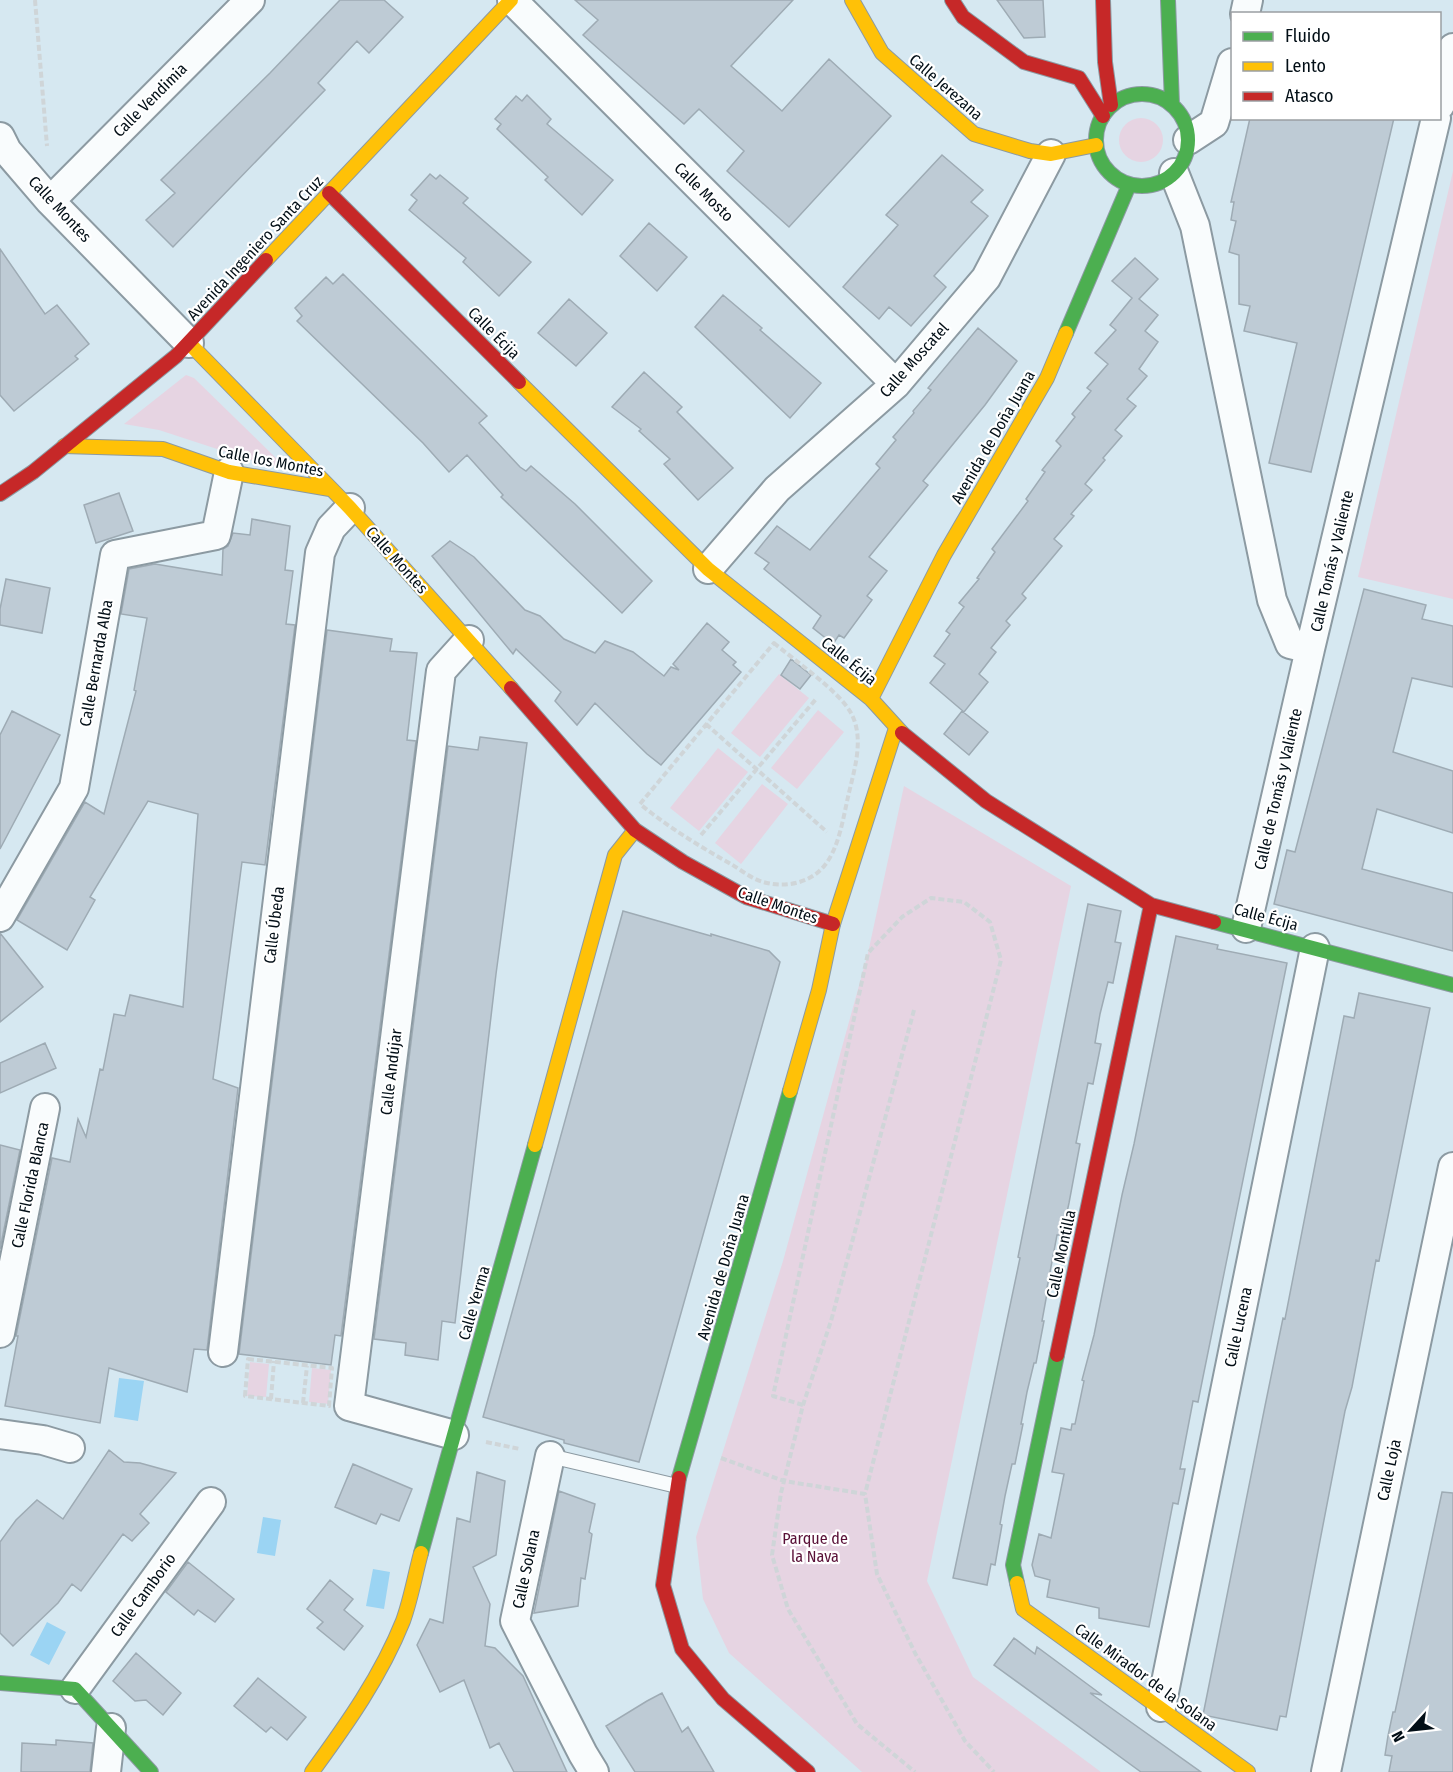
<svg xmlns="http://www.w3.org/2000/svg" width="1453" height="1772" font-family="'Fira Sans Condensed',sans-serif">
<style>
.green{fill:#e6d4e2}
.water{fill:#9bd4f3}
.building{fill:#becbd5;stroke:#9eabb4;stroke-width:1.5}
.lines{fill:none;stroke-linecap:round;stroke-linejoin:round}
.lane-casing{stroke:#8c9aa2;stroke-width:16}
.street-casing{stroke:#8c9aa2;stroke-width:32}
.fast-casing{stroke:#8c9aa2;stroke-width:16}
.slow-casing{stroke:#8c9aa2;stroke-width:16}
.jam-casing{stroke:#8c9aa2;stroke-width:16}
.path{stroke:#cfd5d8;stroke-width:4;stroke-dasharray:6 3;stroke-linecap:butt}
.lane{stroke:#f9fcfd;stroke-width:14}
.street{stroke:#f9fcfd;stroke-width:28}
.fast{stroke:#4caf50;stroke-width:14}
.slow{stroke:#ffc107;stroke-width:14}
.jam{stroke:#c62828;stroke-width:14}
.labels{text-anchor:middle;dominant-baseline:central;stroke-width:4.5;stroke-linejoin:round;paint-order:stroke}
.street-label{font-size:16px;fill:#020e16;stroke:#fff}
.park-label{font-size:16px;fill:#591037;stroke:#fff}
</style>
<rect width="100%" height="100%" fill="#d6e8f1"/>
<path class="green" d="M1119 140a22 22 0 1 1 44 0a22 22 0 1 1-44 0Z
M1453 171V599L1358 577Z
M186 375 194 378 278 460 279 466H269L159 430 124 424Z
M779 674 809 698 760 757 731 733Z
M818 710 844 732 797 789 771 768Z
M718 748 748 772 699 831 670 808Z
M762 784 788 804 741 864 715 843Z
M904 786 1071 886 927 1581 973 1677 1101 1772H862L729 1653 703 1599 696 1537 783 1261 868 953Z
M250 1362 269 1364 266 1397 247 1396Z
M312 1368 331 1370 328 1404 309 1402Z"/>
<path class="water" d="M119 1378 144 1381 138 1421 114 1417Z
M263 1517 281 1520 275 1556 257 1553Z
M373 1569 390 1572 384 1609 366 1606Z
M47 1622 66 1632 49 1665 30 1655Z"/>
<path class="building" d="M340 0H384L403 17 369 53 357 41 318 83 325 90 173 247 146 220 175 193 161 180 270 73Z
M575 0H793L731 66 782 111 829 59 891 116 789 227 727 171 744 151 699 109 684 124 602 52 583 35 598 20Z
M997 0H1043L1045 37 1024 38Z
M527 95 551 119 547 124 613 180 582 215 545 180 548 177 497 129 501 124 495 119 516 96 522 101Z
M1250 118H1394L1311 472 1269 463 1297 343 1244 331 1250 306 1239 304V255L1229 252 1236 221 1231 220 1234 202H1231Z
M942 155 983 190 971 202 988 216 934 276 946 287 911 326 889 307 879 319 843 287 898 225 886 215Z
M430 174 436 179 440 175 468 198 463 203 531 262 499 296 463 262 466 258 409 210 417 200 411 195Z
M649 223 687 257 657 291 620 256Z
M0 249 45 314 57 305 89 344 75 356 78 359 14 411 0 395Z
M1135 258 1158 279 1139 299 1158 315 1145 331 1158 342 1139 369 1147 376 1127 399 1136 406 1115 430 1122 436 1103 458 1105 460 1085 484 1092 490 1071 514 1074 516 1054 539 1062 546 1022 594 1026 598 1006 621 1010 625 991 648 996 652 979 674 988 682 964 712 930 683 945 664 934 656 950 634 946 631 964 607 959 603 979 579 977 578 995 552 992 549 1028 501 1026 499 1045 472 1042 470 1061 446 1056 441 1075 417 1072 414 1091 391 1087 388 1108 364 1095 353 1116 330 1110 325 1132 298 1112 281Z
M343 274 487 416 479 423 520 467 526 471 531 466 575 504 652 581 622 613 501 497 503 495 467 455 449 472 423 443 297 321 302 316 295 308 326 277 333 284Z
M723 295 762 328 760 330 821 383 790 418 695 327Z
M569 299 607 333 576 366 538 333Z
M978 328 1017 361 985 405 923 481 928 485 869 557 887 571 867 596 872 600 844 638 839 635 833 644 813 628 821 616 764 569 769 563 755 553 777 526 810 550 880 468 876 464 896 440 893 437 914 413 913 411 931 390 928 388Z
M644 372 682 407 677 412 733 468 698 500 664 464 670 459 639 431 641 429 612 407Z
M119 493 133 531 96 543 84 505Z
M252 519 290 526 285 570 293 571 286 624 295 625 265 865 242 862 213 1079 238 1088 207 1350 194 1349 187 1392 109 1368 100 1423 5 1406 18 1336H16L52 1158 70 1162 78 1119 86 1137 100 1069 103 1070 114 1014 125 1016 130 995 183 1007 198 814 148 801 90 897 95 900 67 950 17 920 85 802 104 814 136 691 134 690 147 618 121 614 129 569 155 564 222 575 223 549 228 546 233 533 250 535Z
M450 541 474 557 525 610 540 616 564 639 595 653 605 641 633 652 664 676 671 667 679 670 673 664 707 623 729 642 722 650 736 662 733 665 741 672 661 765 647 754 595 703 577 725 555 701 561 692 516 649 513 654 432 556Z
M6 579 50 588 42 633 0 625V609Z
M1364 589 1426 605 1422 619 1453 626V687L1412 678 1393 752 1453 771V833L1377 809 1362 869 1453 893V951L1274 904 1287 850 1295 852Z
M327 630 392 639 390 651 417 653 407 740 416 741 341 1336 335 1335 331 1365 239 1354Z
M791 659 811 675 800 689 781 675Z
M12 711 60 735 0 849V735Z
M962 711 988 732 969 755 944 734Z
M480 737 527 743 496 974 455 1323 442 1321 438 1360 405 1355 406 1343 374 1339 448 746 478 750Z
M1088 904 1121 911 1115 942 1121 943 1113 983 1108 982 1100 1014 1095 1043 1101 1044 1093 1084 1088 1083 1076 1143 1080 1144 1069 1203 1062 1235H1057L1047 1288H1048L1042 1321H1044L1036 1363H1034L1027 1392 1021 1424H1023L1015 1464H1012L1005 1496 1000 1524 1002 1525 995 1565 991 1564 987 1585 953 1578 1020 1258 1018 1257Z
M623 911 711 936V934L769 951 780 962 639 1462 564 1443V1440L483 1417Z
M0 933 43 987 0 1022Z
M1176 936 1218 945 1217 949 1287 963 1203 1377 1198 1402 1193 1401 1180 1469H1185L1178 1504 1173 1503 1149 1627 1099 1618V1608L1047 1597 1050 1580 1035 1576 1032 1565 1039 1534 1051 1538 1064 1474 1052 1472 1061 1428 1071 1430 1072 1424H1075L1084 1381 1082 1380 1094 1335 1122 1195 1134 1144Z
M1359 993 1430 1008 1379 1261 1376 1260 1352 1387 1345 1411 1286 1717 1280 1716 1277 1730 1203 1715 1265 1406 1283 1318 1285 1319 1344 1016 1354 1018Z
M45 1043 56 1068 0 1093V1063Z
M0 1145 20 1150 0 1249Z
M109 1450 124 1462 140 1463 176 1473 140 1514 149 1523 132 1541 123 1534 81 1591 72 1584 58 1603 13 1646 0 1633V1542L16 1520 37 1500 63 1519Z
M353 1464 412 1489 399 1521 381 1514 376 1524 335 1507Z
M477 1472 505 1481 496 1555 473 1567 490 1604 485 1646 495 1648 523 1676 567 1772H514L499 1743 490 1748 464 1680 440 1692 417 1645 430 1619 443 1623 457 1518 470 1522Z
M559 1491 595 1504 589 1532 592 1534 585 1579 581 1578 578 1606 534 1613Z
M1442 1492 1453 1493V1772H1389L1392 1756 1385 1755 1388 1736 1393 1712H1395Z
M188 1562 234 1599 215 1622 198 1610 194 1615 166 1592Z
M330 1580 353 1599 344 1610 363 1626 344 1650 317 1628 323 1622 307 1609Z
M1014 1638 1035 1654 1037 1647 1102 1695 1090 1693 1201 1772H1141L994 1665Z
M136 1653 181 1693 163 1715 146 1700 135 1701 113 1681Z
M258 1678 306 1717 287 1740 271 1727 266 1732 234 1706Z
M662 1693 682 1732 688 1727 714 1772H635L606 1726 647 1701Z
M56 1740 93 1743 90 1772H21L22 1743 56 1745Z"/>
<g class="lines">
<defs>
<path id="lane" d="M550 1456 677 1486"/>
<path id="street" d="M512 0 896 384
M1245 14 1248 0
M1440 105 1453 48
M0 137 7 151 50 201 189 343
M1188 140 1214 123 1232 63
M1174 173 1195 226 1272 600 1290 644 1310 649 1436 118
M50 201 250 0
M708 569 777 489 896 384 986 278 1051 154
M0 917 74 788 115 555 216 535 229 472
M1246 928 1310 649
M0 1333 45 1108
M223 1352 320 553 331 528 350 508
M0 1434 43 1440 70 1448
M454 1435 349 1406 441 671 469 640
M550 1456 515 1621 583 1754 594 1772
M75 1689 211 1502
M1161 1707 1315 948
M106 1772 111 1728
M1326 1772 1453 1167"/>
<path id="fast" d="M1168 0 1172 104
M1096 140a46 46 0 1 1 92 0a46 46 0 1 1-92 0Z
M1066 333 1129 185
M1214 922 1453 985
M679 1478 790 1091
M421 1553 535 1145
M1017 1583 1013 1565 1057 1355
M0 1683 75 1689 151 1772"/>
<path id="slow" d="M852 0 882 53 974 134 1030 151 1051 154 1096 145
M266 260 511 0
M189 343 350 508 511 688
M519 382 708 569 871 699 902 733
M64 446 163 449 229 472 330 489
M871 699 944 555 1047 378 1066 333
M790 1091 819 990 833 924 896 728
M535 1145 615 855 635 830
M1017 1583 1023 1609 1248 1772
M312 1772C347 1724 381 1676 403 1621 411 1599 415 1575 421 1553"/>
<path id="jam" d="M952 0 963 17 1024 62 1079 78 1103 116
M1103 0 1105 62 1111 105
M329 193 519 382
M0 494 33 472 176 356 266 260
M511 688 635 830 683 862 746 897 833 924
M902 733 986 801 1151 905 1214 922
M1057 1355 1151 905
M679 1478 663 1585 682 1649 723 1699 808 1772"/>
</defs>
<use href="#lane" class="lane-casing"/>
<use href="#street" class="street-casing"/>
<use href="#fast" class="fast-casing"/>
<use href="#slow" class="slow-casing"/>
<use href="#jam" class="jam-casing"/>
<path class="path" d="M35 0 47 146
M774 643C794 660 839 691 851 713 865 739 854 770 848 797 843 819 839 847 825 865 810 884 784 888 763 882 752 879 741 870 731 864 699 846 668 827 640 804Z
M706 724 827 832
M701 835 816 699
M914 1010 831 1321 803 1405 781 1493 772 1555 788 1609 857 1724 915 1772
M248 1359 332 1368 329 1406 245 1396Z
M271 1399 274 1361
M303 1403 307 1366
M803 1405 773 1396 868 953 902 917 931 898 964 902 990 922 1001 960 865 1494
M486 1442 520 1449
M721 1458 784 1481 865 1494 877 1574 915 1653 965 1741 994 1772"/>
<use href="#lane" class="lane"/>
<use href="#street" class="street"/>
<use href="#fast" class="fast"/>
<use href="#slow" class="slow"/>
<use href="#jam" class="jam"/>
</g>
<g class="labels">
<g class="street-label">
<text transform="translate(946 87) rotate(41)">Calle Jerezana</text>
<text transform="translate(150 100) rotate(-45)">Calle Vendimia</text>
<text transform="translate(704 192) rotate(45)">Calle Mosto</text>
<text transform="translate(60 209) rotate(47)">Calle Montes</text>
<text transform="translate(255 248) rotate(-47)">Avenida Ingeniero Santa Cruz</text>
<text transform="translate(494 333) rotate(45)">Calle Écija</text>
<text transform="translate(914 360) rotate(-48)">Calle Moscatel</text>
<text transform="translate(993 437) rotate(-60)">Avenida de Doña Juana</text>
<text transform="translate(271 461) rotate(11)">Calle los Montes</text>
<text transform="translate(397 560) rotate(48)">Calle Montes</text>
<text transform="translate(1332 561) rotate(-77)">Calle Tomás y Valiente</text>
<text transform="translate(849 661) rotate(39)">Calle Écija</text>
<text transform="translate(96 663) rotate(-80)">Calle Bernarda Alba</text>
<text transform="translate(1278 789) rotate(-77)">Calle de Tomás y Valiente</text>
<text transform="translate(778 905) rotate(19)">Calle Montes</text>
<text transform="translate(1266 917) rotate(15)">Calle Écija</text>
<text transform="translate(274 925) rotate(-83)">Calle Úbeda</text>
<text transform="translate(391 1072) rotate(-83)">Calle Andújar</text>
<text transform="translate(30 1185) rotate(-78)">Calle Florida Blanca</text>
<text transform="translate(1061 1254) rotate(-78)">Calle Montilla</text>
<text transform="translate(723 1267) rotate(-74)">Avenida de Doña Juana</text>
<text transform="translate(474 1303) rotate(-74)">Calle Yerma</text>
<text transform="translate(1238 1327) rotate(-78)">Calle Lucena</text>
<text transform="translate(1389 1470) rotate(-78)">Calle Loja</text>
<text transform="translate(526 1569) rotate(-78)">Calle Solana</text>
<text transform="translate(143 1595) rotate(-54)">Calle Camborio</text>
<text transform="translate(1146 1677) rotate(36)">Calle Mirador de la Solana</text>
</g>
<g class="park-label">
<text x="815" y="1538">Parque de<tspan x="815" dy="18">la Nava</tspan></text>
</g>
</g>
<rect x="1231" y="12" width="210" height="108" fill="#ffffff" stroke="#9a9fa2" stroke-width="1.5"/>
<rect x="1243" y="32" width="30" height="9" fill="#4caf50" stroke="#9a9fa2" stroke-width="1.5"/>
<text x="1285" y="42" font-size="18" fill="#020e16">Fluido</text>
<rect x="1243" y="62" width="30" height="9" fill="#ffc107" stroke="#9a9fa2" stroke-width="1.5"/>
<text x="1285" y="72" font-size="18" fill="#020e16">Lento</text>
<rect x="1243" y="92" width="30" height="9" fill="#c62828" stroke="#9a9fa2" stroke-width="1.5"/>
<text x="1285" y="102" font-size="18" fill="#020e16">Atasco</text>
<g transform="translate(1411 1730) rotate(243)" stroke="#ffffff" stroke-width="4.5" paint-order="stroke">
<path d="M0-4.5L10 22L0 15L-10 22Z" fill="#020e16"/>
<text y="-9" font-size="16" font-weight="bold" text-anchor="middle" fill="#020e16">N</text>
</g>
</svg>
